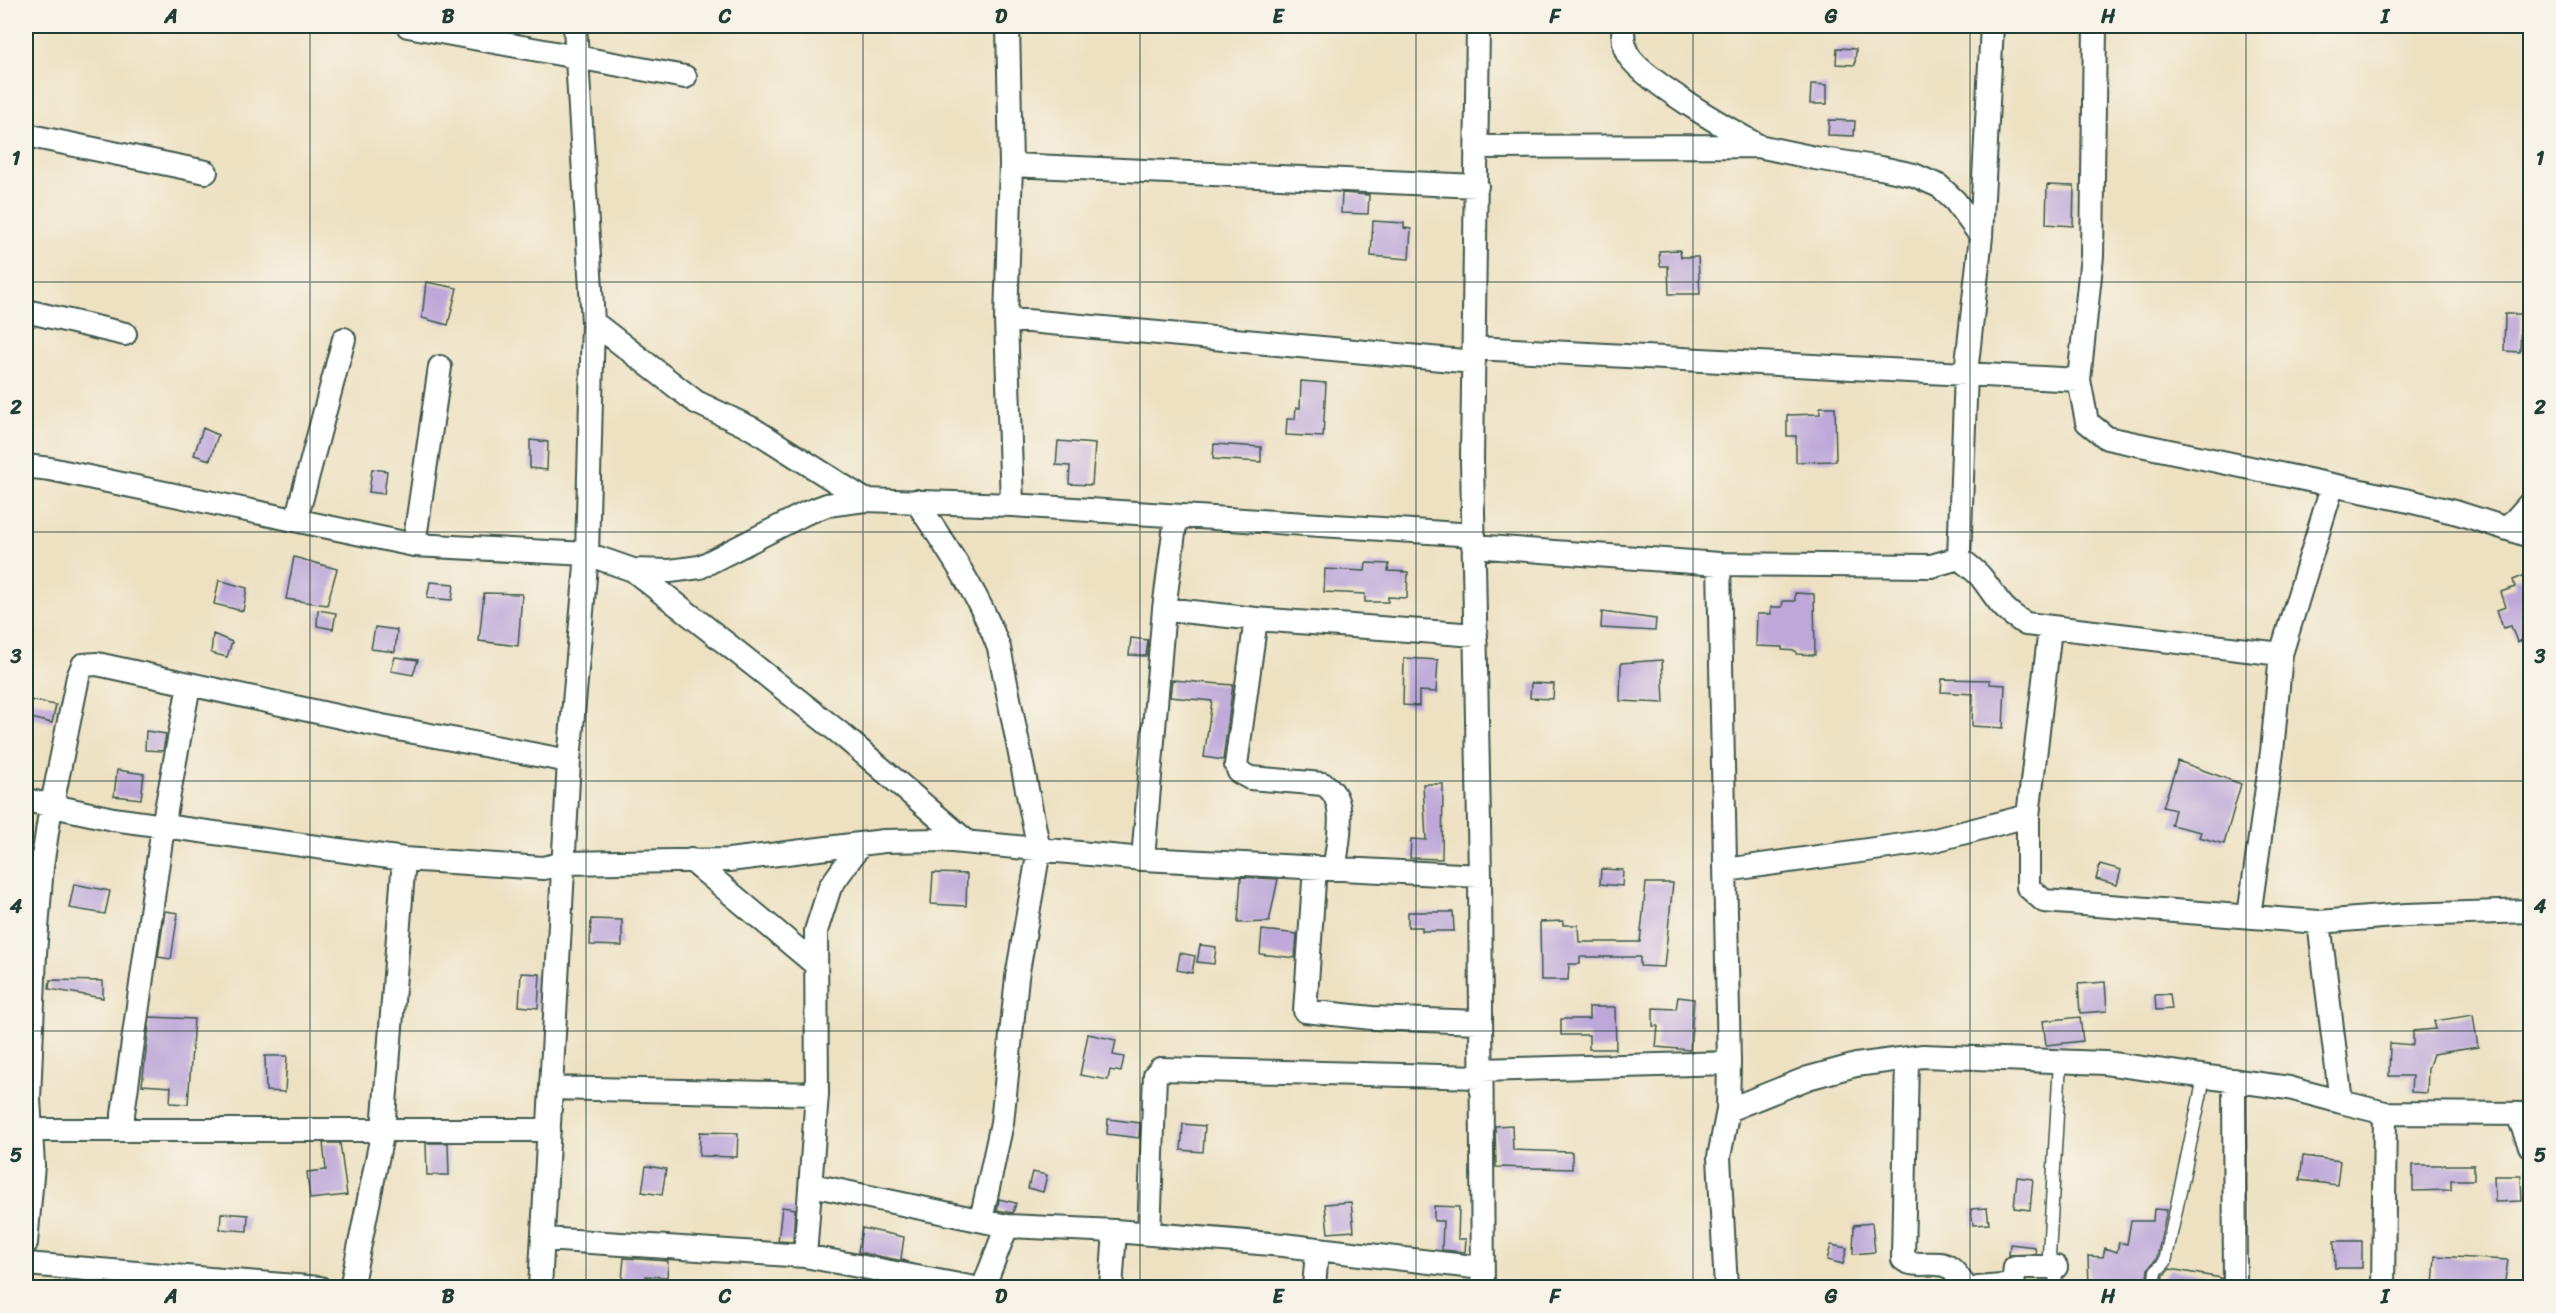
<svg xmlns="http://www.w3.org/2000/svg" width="2556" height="1313" font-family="Sriracha,sans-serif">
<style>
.building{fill:#bda8d9}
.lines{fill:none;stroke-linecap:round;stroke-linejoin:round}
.lane-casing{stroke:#3e5649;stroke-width:15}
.street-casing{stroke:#3e5649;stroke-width:26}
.lane{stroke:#fff;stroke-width:12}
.street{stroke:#fff;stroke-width:22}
.grid{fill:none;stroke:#1f3d34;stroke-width:1.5;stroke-opacity:0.55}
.neatline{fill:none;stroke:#1f3d34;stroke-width:2}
.grid-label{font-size:20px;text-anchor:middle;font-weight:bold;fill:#1f3d34}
</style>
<rect width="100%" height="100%" fill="#f7f3e8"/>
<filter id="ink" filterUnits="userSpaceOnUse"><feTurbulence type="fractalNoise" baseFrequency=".0167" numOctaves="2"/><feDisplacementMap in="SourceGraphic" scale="12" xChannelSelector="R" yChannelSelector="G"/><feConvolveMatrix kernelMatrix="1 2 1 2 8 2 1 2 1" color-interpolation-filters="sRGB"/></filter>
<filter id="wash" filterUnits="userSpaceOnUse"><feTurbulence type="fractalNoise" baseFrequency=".008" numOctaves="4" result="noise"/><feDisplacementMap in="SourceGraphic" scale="24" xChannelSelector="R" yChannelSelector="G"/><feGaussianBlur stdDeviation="1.35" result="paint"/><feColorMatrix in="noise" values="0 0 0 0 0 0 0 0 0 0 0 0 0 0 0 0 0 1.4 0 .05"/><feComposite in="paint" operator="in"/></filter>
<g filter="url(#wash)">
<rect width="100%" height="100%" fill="#ede1c2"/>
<g id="blocks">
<path class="building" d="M1837 48 1856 49 1855 65 1836 64Z
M1811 84 1827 85V104H1810Z
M1829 120 1855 121 1854 136 1828 135Z
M2047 185 2074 186 2073 226 2046 224Z
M1342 193 1369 195 1368 214 1341 213Z
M1373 221 1404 223V228L1411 229 1409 259 1371 256Z
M1680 250 1681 257H1698L1700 294H1669L1668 266H1660L1659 251Z
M426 282 457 288 448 325 422 318Z
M2505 314H2521L2520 352 2504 351Z
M1301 381 1326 383 1323 437 1286 435 1287 419H1295L1296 408H1300Z
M1820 407H1835L1836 461 1796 462V436H1787V415L1820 414Z
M203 428 218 435 210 460 194 455Z
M530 440 548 442 547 470 530 468Z
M1058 441 1095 444 1092 485 1069 484 1070 466 1056 465Z
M1214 444 1261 447V462L1213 459Z
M372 469 387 471 384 494 369 492Z
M294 557 337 569 327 605 286 599Z
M1366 563 1389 564 1388 571 1408 572 1407 598 1388 597V602H1365V594L1324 592 1325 569 1365 571Z
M2530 573V637L2517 642 2511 626 2503 628 2497 610 2506 607 2501 592 2515 587 2513 580Z
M219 580 247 588 243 611 214 604Z
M430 582 454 584 452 600 427 598Z
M484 593 522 594 518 646 479 641Z
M1795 593 1814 594 1815 655 1796 654V651L1782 650V647L1756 646 1757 614H1771V607H1782L1783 601H1795Z
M318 610 336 613 333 629 317 626Z
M1602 612 1656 619 1655 631 1601 628Z
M375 627 397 630 395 652 371 649Z
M213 634 232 642 227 657 211 653Z
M1131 638 1148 640 1146 656 1129 655Z
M395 657 418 660 413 675 391 671Z
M1404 658 1438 660 1436 692 1419 691V706L1403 705Z
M1662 660 1664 703 1620 701 1621 663Z
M1942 679 1990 680V684L2005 685 2003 728 1972 726 1973 694 1941 692Z
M1172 680 1233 685 1223 760 1204 757 1212 701 1170 697Z
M1531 683 1554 684 1553 699 1530 698Z
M29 700 56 705 52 723 27 717Z
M146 731 166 734 163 751 145 750Z
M2178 761 2241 784 2224 844 2199 837 2201 832 2171 825 2175 810 2163 807Z
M117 770 144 774 141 799 114 796Z
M1423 784H1443L1442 859 1410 858 1411 839 1426 840Z
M2100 864 2121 870 2117 885 2096 879Z
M1601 869 1623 870 1622 886 1600 884Z
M933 873 967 874 966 906 931 904Z
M1241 877 1278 879 1269 922 1238 923Z
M1646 883H1673L1664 967 1640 966V957H1580V964H1569L1568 980H1541L1540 922 1563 921V925H1578L1579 942H1640Z
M74 884 110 891 105 914 69 908Z
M165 911 178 913 171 959 158 957Z
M1408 912H1453L1454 931H1422V927H1408Z
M591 919 622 920V946L590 945Z
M1262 930 1297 934 1295 958 1260 954Z
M1200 945 1216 947 1214 964 1197 962Z
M1180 953 1195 956 1192 973 1177 970Z
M521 973 540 974 538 1008 519 1006Z
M50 980 103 981V998L49 989Z
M2105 982 2107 1011 2080 1013 2078 984Z
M2170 994 2172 1009 2156 1010 2155 995Z
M1678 997 1694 999 1690 1050 1656 1047 1658 1026H1653V1008L1676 1009Z
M1589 1007H1615L1616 1049H1589V1035H1561V1019H1589Z
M2473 1015 2478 1047 2433 1054 2428 1069 2427 1093 2411 1092 2412 1076H2389L2390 1043 2413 1045V1031L2436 1029 2434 1021Z
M150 1017 194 1019 188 1104 170 1103 171 1087 142 1085Z
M2080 1017 2083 1041 2046 1045 2043 1021Z
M1088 1034 1116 1040 1113 1055 1124 1057 1121 1072 1110 1070 1108 1080 1080 1075Z
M265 1056H287L285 1092 266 1091Z
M1108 1119 1140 1123 1139 1138 1107 1134Z
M1183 1124 1205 1126 1203 1152 1181 1150Z
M1512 1125 1513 1150 1572 1152V1169L1496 1167 1495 1126Z
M700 1132 738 1133 737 1157 699 1156Z
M323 1143H340L347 1195 310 1199 307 1172 326 1170Z
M426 1143H448L449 1175H427Z
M2303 1156 2340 1161 2337 1185 2300 1180Z
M2413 1165H2474V1180H2451V1190L2413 1191Z
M646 1166 666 1169 662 1195 642 1192Z
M1032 1172 1047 1175 1043 1192 1028 1188Z
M2494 1176H2521L2522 1201 2495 1202Z
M2017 1177 2033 1179 2030 1210 2014 1208Z
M999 1199 1016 1203 1013 1213 997 1210Z
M1351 1202 1354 1231 1328 1233 1325 1204Z
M1434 1206 1459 1207 1458 1239H1466L1465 1252 1442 1250 1443 1221H1434Z
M782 1207 795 1209 793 1242 778 1241Z
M1987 1208 1989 1224 1973 1225 1971 1209Z
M2154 1209 2167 1210 2157 1258 2148 1269 2146 1287H2089L2088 1256 2103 1257 2105 1248 2117 1252 2119 1242 2127 1244 2131 1221H2153Z
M221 1213 248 1215 247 1231 220 1229Z
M1872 1223 1875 1252 1853 1254 1854 1225Z
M862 1228 904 1237 901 1259 908 1262 858 1252Z
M2334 1241H2362V1268H2335Z
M2010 1244 2035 1247 2036 1254 2009 1255Z
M1831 1245 1847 1248 1843 1264 1827 1260Z
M2435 1256 2508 1260 2504 1287H2433Z
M624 1258 668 1261 667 1277 646 1276V1280L622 1279Z
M2170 1269 2221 1278 2222 1287H2162L2164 1275Z"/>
</g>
</g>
<g filter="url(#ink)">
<use href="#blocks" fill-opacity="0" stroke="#3e5649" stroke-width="1.5"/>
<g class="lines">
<defs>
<path id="lane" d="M2055 1288 2056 1267 2049 1255 2060 1062
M2154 1288 2156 1271 2165 1262 2204 1078"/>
<path id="street" d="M408 26 685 77
M1008 26 1011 165 1006 319 1012 505
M1478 26 1472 460 1480 876 1483 1288
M1623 26C1623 34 1623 45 1627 53 1639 78 1730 130 1757 145
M1992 26 1981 236 1966 373 1959 558C1966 564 1975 570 1981 577 1998 599 1999 608 2026 624L2281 654
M2095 26 2092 256 2079 380 2087 422 2107 438 2409 501 2458 513 2530 536
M26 135 206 172
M1477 147 1758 146 1815 158 1881 168 1914 175 1939 186 1955 201 1981 236
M1011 165 1477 186
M26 311 125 334
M1006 319 1474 362
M593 322 696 402 753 429 865 500
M1475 348 2079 380
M26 466 50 469 414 545 587 554 633 570 670 571 700 567 806 513 827 505 865 500 1012 505 1474 535
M916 501C947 548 979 594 999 648L1039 850 1017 977 1002 1123 981 1220
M296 520 344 339
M2507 529 2530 503
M414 545 440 367
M1473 546 1719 564 1931 566 1959 558
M1719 564 1729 1063 1728 1110 1719 1157 1726 1288
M633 570 841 734 966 841
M1164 609 1256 619 1476 635
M1256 619 1236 765 1239 772 1250 778 1323 784C1350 798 1337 842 1335 867
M2050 629 2028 816V887L2044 901 2319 922 2341 1102 2385 1113 2530 1114
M26 800 113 819 404 859 543 868 565 863 729 860 884 841 942 840 1143 859 1480 876
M1143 859 1164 609 1176 517
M691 860 815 964
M1315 867 1305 1011 1372 1018 1479 1022
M1726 870 1931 841 2028 816
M2249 916 2272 752 2281 654 2332 487
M2319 922 2406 915 2530 911
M1907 1058 1903 1259C1916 1270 1937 1258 1950 1268 1957 1273 1961 1281 1966 1288
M1481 1070 1729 1063
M2234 1080 2235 1288
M551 1088 817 1094
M1728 1110 1808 1078 1856 1065 1923 1056 2105 1063 2289 1088 2341 1102
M2518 1115 2530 1146
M31 1130H549
M123 1130V1114L163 826 189 685
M812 1185 1007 1226 1115 1231 1283 1245 1482 1268
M1149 1234 1155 1075 1160 1069 1481 1077
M544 1239 805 1256 975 1288
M26 1243 33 1165 29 1099 35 953 42 866 49 819 78 677 83 665 97 664 382 726 569 761
M805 1256 817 1094 816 931 830 887 860 845
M26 1264 320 1288
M351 1288 383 1130 404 859
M540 1288 569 761 587 554 593 322 575 26
M983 1288 1007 1226
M1111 1288 1115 1231
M1314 1288 1317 1250
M1978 1288 2013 1285 2015 1267H2056
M2383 1288 2385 1113"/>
</defs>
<use href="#lane" class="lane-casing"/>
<use href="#street" class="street-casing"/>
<use href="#lane" class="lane"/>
<use href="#street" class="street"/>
</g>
</g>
<path class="grid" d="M310 26V1288M586 26V1288M863 26V1288M1140 26V1288M1416 26V1288M1693 26V1288M1970 26V1288M2246 26V1288M26 282H2530M26 532H2530M26 781H2530M26 1031H2530"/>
<rect width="2556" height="1313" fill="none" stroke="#f7f3e8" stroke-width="66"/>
<rect x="33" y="33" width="2490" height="1247" class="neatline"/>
<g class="grid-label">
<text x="171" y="23">A</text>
<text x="448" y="23">B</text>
<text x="725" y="23">C</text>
<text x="1001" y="23">D</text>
<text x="1278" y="23">E</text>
<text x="1555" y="23">F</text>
<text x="1831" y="23">G</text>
<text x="2108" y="23">H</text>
<text x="2385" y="23">I</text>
<text x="16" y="165">1</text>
<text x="2540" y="165">1</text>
<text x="16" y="414">2</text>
<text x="2540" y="414">2</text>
<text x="16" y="663">3</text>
<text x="2540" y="663">3</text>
<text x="16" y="913">4</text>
<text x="2540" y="913">4</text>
<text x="16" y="1162">5</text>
<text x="2540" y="1162">5</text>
<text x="171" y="1303">A</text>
<text x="448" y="1303">B</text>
<text x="725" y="1303">C</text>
<text x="1001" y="1303">D</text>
<text x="1278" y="1303">E</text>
<text x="1555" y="1303">F</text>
<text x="1831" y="1303">G</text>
<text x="2108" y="1303">H</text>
<text x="2385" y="1303">I</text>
</g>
</svg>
